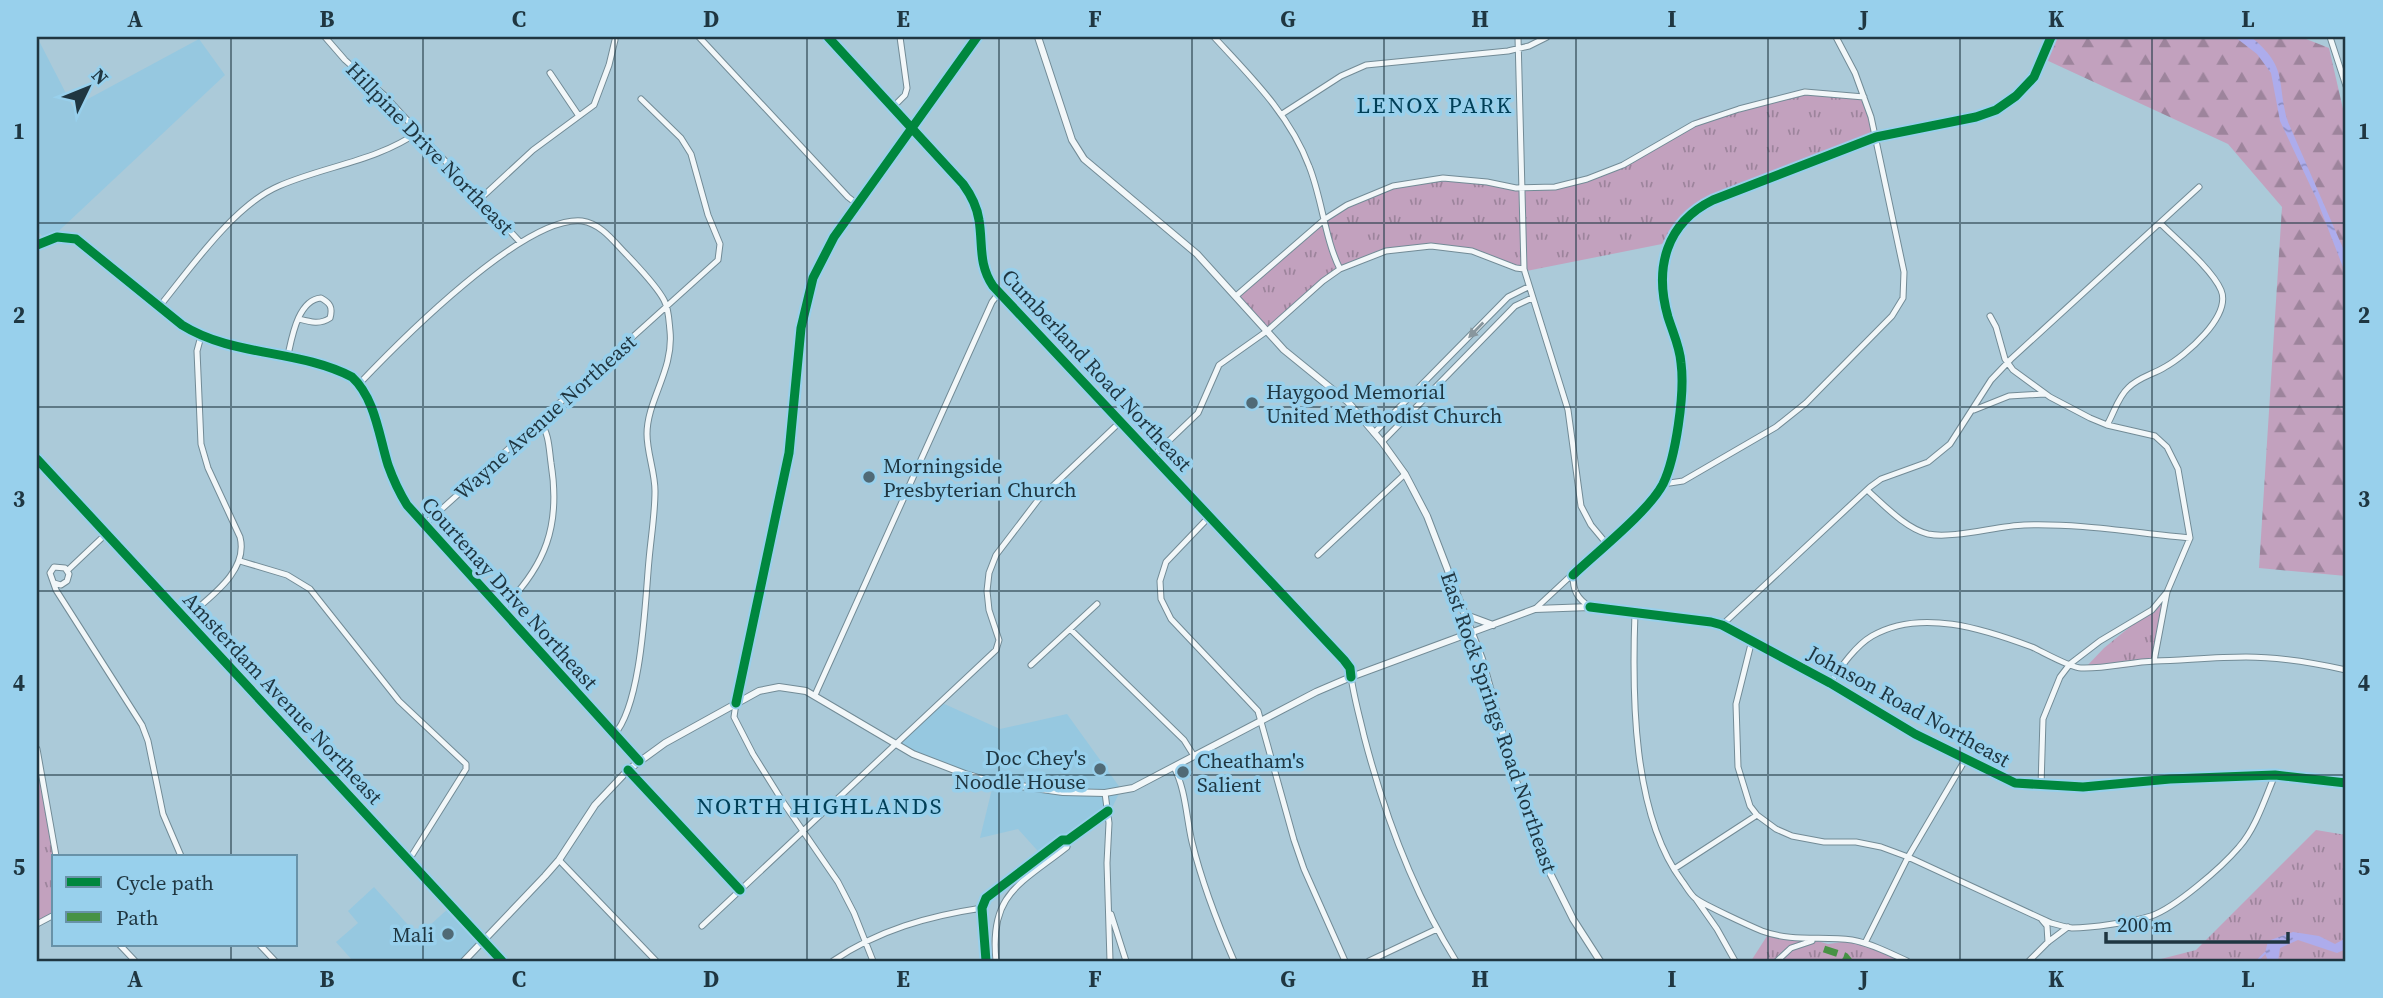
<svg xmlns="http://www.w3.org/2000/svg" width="2383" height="998" font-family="'Source Serif 4',serif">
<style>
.built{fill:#96c8e0}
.forest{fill:url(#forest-firs)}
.park{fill:url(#park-tufts)}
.water{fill:url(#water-ripples)}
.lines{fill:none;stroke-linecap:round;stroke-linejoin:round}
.stream{stroke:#adacec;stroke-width:2}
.minor-casing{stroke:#728b96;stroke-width:7}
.tertiary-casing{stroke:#728b96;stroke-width:8}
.minor{stroke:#f2f7f9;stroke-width:5}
.tertiary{stroke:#f2f7f9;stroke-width:6}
.quiet{stroke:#479245;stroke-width:7;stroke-dasharray:14 7;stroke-linecap:butt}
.cycleway-casing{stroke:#98d0ec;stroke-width:13}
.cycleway{stroke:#00873e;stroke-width:9}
.oneway{fill:#88969d}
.grid{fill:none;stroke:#1f3641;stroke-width:2;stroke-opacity:0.55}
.poi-dot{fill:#506a76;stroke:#98d0ec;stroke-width:2.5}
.labels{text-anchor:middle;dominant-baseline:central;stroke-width:7;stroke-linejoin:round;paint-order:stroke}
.street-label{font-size:21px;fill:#1f3641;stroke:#98d0ec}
.poi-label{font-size:21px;fill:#1f3641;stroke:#98d0ec;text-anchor:start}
.neighbourhood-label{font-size:23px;letter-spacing:2px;fill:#003f57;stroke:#98d0ec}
.neatline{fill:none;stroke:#1f3641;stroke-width:2.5}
.grid-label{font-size:23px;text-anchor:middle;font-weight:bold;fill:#1f3641}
</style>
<defs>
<pattern id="forest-firs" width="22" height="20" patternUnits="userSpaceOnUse" patternTransform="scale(1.75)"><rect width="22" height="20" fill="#c2a1be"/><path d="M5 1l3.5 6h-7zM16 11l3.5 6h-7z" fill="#9d849c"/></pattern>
<pattern id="park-tufts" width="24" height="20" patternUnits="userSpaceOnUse" patternTransform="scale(1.75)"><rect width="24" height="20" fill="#c2a1be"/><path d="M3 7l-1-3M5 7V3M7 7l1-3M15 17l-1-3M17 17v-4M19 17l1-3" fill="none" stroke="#9d849c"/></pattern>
<pattern id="water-ripples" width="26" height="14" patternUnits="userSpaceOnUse" patternTransform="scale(1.75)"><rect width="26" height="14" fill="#adacec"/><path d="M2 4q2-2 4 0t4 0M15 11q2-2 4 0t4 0" fill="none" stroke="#8c8dc1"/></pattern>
</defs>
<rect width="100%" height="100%" fill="#abcad9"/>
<path class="built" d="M37 37 73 107 199 39 225 75 47 242 37 230Z
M940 702 1000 729 1067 714 1121 789 1113 806 1045 859 1018 829 980 838 993 785 917 754 897 742Z
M374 887 418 936 451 906 485 943 469 961H353L336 942 358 923 348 911Z"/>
<path class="forest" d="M2054 37H2301L2329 48 2346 122V576L2259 568 2282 207 2228 144 2044 59Z"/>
<path class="park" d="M1820 90 1865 95 1875 139 1710 199 1682 219 1662 244 1522 272 1482 253 1437 245 1391 249 1335 269 1267 330 1236 297 1352 200 1391 186 1454 180 1519 188 1568 185 1616 169 1655 147 1700 118 1770 100Z
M2164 599 2151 664 2114 669 2086 667 2104 648Z
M37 758 54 862V912L39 924H37Z
M2316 830 2346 835V961H2153L2196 950Z
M1792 934 1828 944 1863 939 1904 961H1751L1767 936Z"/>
<path class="water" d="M2235 37H2251C2289 68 2276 81 2288 122L2346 255V275L2317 200 2280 121 2271 73 2257 54Z
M2293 932 2319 936 2335 944 2346 938V949L2337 953 2298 940 2280 948 2278 961H2268L2265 953 2268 941Z"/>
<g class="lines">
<path class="stream" d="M2257 961 2265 953"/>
<defs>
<path id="minor" d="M325 37 345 60 383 94 520 242
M699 37 848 197 857 204
M828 37 963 184C971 195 977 206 979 220 983 244 978 264 993 286L1350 668C1352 691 1359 714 1364 736 1384 813 1414 894 1456 961
M1214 37C1250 76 1290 115 1309 166 1322 198 1325 240 1340 269
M1518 37 1524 269 1568 410 1581 506 1591 525 1606 543
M2330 37 2346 86
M550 73 579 116
M893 107 905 95 907 88 900 37
M1282 114 1341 76 1366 65 1508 51 1529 46 1547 37
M480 199 533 150 594 105 609 65 615 40
M37 245 57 237 76 239 182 325C233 357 298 349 352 377 375 398 379 436 388 465 393 479 399 492 407 505L639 761
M1236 296 1325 219 1347 205 1393 186 1443 178 1487 182 1516 188 1555 187 1587 179 1623 165 1694 124 1739 109 1805 92 1864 97
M159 307C190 269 234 205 279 186 325 166 377 161 418 132
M1990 316 1996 327 2005 359 2013 370 2050 397 2090 418 2107 425 2155 436 2167 447 2178 469 2190 538 2167 592 2152 610 2100 641 2070 664 2060 677 2043 719 2041 786
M288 355C292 337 298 300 321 298 330 303 333 307 330 318 320 325 310 322 299 319
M359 384C399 342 524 215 582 221 602 224 614 242 627 255 639 268 656 285 664 300 669 309 669 322 670 331 674 370 647 400 647 434 647 453 655 472 655 491 655 514 651 537 649 560 645 602 642 704 614 735
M1974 410 2009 396 2045 394
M2107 425C2114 413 2118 397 2128 388 2139 377 2152 375 2165 367 2185 356 2232 316 2221 290 2212 269 2177 240 2160 223
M1374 433 1508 297 1528 287
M1382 442 1515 306 1532 298
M1152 457 1198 413 1219 365 1267 331 1323 281 1340 269 1386 251 1431 246 1472 251 1516 268 1524 269
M37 459 502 961
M1663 484 1683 481 1776 427 1806 403 1892 316 1903 298 1904 272 1871 117 1855 73 1836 37
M1867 490C1884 505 1905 528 1928 534 1953 539 1997 526 2024 525 2080 523 2135 533 2190 538
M1209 517 1166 562 1160 581 1161 599 1171 619 1258 711 1294 840 1304 869 1345 961
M424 525 718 260 720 244 708 215 691 154 681 138 641 99
M1318 555 1405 474
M240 561 287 575 310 589 399 701 466 764V769L409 860
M68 570 106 534
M1573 575C1573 591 1577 598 1590 607
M54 583 61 585 67 581 69 574 65 568 54 567 50 573 56 590 142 725 148 741 163 814 181 856
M1535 609 1648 504C1674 473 1686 399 1681 360 1678 344 1672 329 1668 313 1655 265 1666 223 1713 200L1876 137 1976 117 1996 110 2016 96 2034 77 2051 37
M501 610C546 566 561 525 551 463 549 448 549 433 540 422
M1635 612C1632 693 1632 814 1682 881 1686 886 1690 894 1695 898 1704 905 1750 926 1762 931 1791 942 1822 936 1852 940 1870 943 1890 953 1907 961
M185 619C208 598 249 572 240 537L208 468 201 444 197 351 201 336
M1722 625 1870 487 1881 479 1928 462 1950 444 1991 380 2011 359 2199 187
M1070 629 1184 740 1194 756
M1752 640 1736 704 1738 767 1750 806 1757 815 1776 829 1792 836 1824 842H1856L1881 847 1908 857 2051 923C2058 925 2065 927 2072 928 2091 928 2132 922 2151 916 2175 908 2222 867 2239 847 2256 828 2265 798 2275 775
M2154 661 2167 592
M1031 665 1097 604
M1830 683C1841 667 1855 646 1872 636 1920 608 1984 629 2032 647 2043 652 2071 668 2081 668 2105 669 2130 662 2155 661 2185 660 2216 657 2246 657 2279 657 2314 663 2346 670
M815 695 992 302 999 293
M37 749 56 856
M1174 767C1186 791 1186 816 1192 842 1202 883 1217 922 1234 961
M628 770 740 890
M1105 793 1109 823 1107 863 1110 961
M559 860 656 961
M1674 869 1757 815
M1696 899 1717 929 1735 961
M1111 914 1126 961
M2042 920 2047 926 2048 942
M37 924 54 915
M702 926 996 650 999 640 989 610 987 591 989 573 996 555 1038 500 1120 422
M1865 943 1908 857 1965 760
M119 944 135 961
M259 944 275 961
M833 961C878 930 929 916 982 908
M873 961 854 913 838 882 783 802 753 754 734 717 736 703 789 453 801 328 813 278 834 237 977 37
M986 961 982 908 986 898 1062 840H1068L1108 811
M996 961C989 894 1020 884 1067 847L1068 840
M1369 961 1437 929
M1777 961 1791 948 1812 941
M2029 961 2048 942 2068 927"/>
<path id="tertiary" d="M1038 37 1072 140 1084 159 1197 254 1284 350 1348 402 1382 442 1405 474 1427 516 1482 659 1515 778 1543 859 1573 919 1600 961
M1466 615 1493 625
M464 961 545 876 559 860 595 805 628 770 665 743 759 691 779 687 806 691 913 754 965 774 992 782 1063 792 1105 793 1133 788 1316 692 1351 677 1535 609 1590 607 1711 622 1722 625 1830 683 1915 734 2015 783 2083 787 2170 779 2275 775 2346 783"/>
</defs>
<use href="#minor" class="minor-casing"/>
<use href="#tertiary" class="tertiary-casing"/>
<use href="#minor" class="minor"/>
<use href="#tertiary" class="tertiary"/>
<path class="quiet" d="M1824 949 1845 956 1849 961"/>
<defs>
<path id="cycleway" d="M828 37 963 184C971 195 977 206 979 220 983 244 978 264 993 286L1344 660 1350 668 1351 677
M37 245 57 237 76 239 182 325C233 357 298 349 352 377 375 398 379 436 388 465 393 479 399 492 407 505L639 761
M37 459 502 961
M1573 575C1596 553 1649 511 1663 484 1676 457 1685 393 1681 363 1680 347 1673 333 1668 317 1654 268 1666 223 1713 200L1876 137 1976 117 1996 110 2016 96 2034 77 2051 37
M1590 607 1711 622 1722 625 1830 683 1915 734 2015 783 2083 787 2170 779 2275 775 2346 783
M736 703 789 453 801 328 813 278 834 237 977 37
M628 770 740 890
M986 961 982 908 986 898 1062 840H1068L1108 811"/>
</defs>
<use href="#cycleway" class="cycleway-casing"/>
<use href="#cycleway" class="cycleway"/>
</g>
<defs><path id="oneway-solid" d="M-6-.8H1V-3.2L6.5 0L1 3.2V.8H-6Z" transform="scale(1.75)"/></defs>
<use class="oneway" href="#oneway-solid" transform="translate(1476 330) rotate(134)"/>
<path class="grid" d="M231 37V856M423 37V961M615 37V961M807 37V961M999 37V961M1192 37V961M1384 37V961M1576 37V961M1768 37V961M1960 37V961M2152 37V961M37 223H2346M37 407H2346M37 591H2346M37 775H2346M231 944V961"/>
<g class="poi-dot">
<circle cx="1252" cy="403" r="7"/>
<circle cx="869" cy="477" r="7"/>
<circle cx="1100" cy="769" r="7"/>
<circle cx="1183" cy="772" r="7"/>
<circle cx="448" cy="934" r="7"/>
</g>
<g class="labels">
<g class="street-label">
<text transform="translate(430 148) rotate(46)">Hillpine Drive Northeast</text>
<text transform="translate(1097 370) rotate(47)">Cumberland Road Northeast</text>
<text transform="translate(545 417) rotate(-42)">Wayne Avenue Northeast</text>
<text transform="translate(510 593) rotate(48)">Courtenay Drive Northeast</text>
<text transform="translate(283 698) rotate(47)">Amsterdam Avenue Northeast</text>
<text transform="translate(1909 706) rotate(29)">Johnson Road Northeast</text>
<text transform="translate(1499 722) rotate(71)">East Rock Springs Road Northeast</text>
</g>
<g class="poi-label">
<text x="1266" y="391">Haygood Memorial<tspan x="1266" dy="24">United Methodist Church</tspan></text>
<text x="883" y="465">Morningside<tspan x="883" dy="24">Presbyterian Church</tspan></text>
<text x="1086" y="757" text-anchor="end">Doc Chey's<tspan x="1086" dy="24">Noodle House</tspan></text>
<text x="1197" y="760">Cheatham's<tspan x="1197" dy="24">Salient</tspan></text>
<text x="434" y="934" text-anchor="end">Mali</text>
</g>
<g class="neighbourhood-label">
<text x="1435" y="105">LENOX PARK</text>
<text x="820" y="806">NORTH HIGHLANDS</text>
</g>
</g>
<rect width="2383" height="998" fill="none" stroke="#98d0ec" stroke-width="77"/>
<rect x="52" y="855" width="245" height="91" fill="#98d0ec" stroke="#6892a8" stroke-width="2"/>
<rect x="66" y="877" width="35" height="10" fill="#00873e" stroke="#6892a8" stroke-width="2"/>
<text x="116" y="890" font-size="21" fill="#1f3641">Cycle path</text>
<rect x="66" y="912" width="35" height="10" fill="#479245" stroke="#6892a8" stroke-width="2"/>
<text x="116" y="925" font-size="21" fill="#1f3641">Path</text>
<g transform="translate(88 88) rotate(47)" stroke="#98d0ec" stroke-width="5" paint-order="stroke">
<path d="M0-5L12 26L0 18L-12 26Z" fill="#1f3641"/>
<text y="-10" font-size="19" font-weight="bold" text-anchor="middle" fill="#1f3641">N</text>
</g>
<path d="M2106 932v10h182v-10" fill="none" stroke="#1f3641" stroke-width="3.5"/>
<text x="2117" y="932" font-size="21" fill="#1f3641" stroke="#98d0ec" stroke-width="5" paint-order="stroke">200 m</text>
<rect x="38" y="38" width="2306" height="922" class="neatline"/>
<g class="grid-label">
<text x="135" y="27">A</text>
<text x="327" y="27">B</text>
<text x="519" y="27">C</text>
<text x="711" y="27">D</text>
<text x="903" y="27">E</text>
<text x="1095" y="27">F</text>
<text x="1288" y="27">G</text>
<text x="1480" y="27">H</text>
<text x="1672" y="27">I</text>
<text x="1864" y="27">J</text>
<text x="2056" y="27">K</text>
<text x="2248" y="27">L</text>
<text x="19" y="139">1</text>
<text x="2364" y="139">1</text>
<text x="19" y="323">2</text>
<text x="2364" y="323">2</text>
<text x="19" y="507">3</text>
<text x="2364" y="507">3</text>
<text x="19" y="691">4</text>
<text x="2364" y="691">4</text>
<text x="19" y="875">5</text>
<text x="2364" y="875">5</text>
<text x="135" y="987">A</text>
<text x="327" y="987">B</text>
<text x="519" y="987">C</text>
<text x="711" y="987">D</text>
<text x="903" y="987">E</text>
<text x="1095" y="987">F</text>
<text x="1288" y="987">G</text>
<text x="1480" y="987">H</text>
<text x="1672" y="987">I</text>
<text x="1864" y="987">J</text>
<text x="2056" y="987">K</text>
<text x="2248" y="987">L</text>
</g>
</svg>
